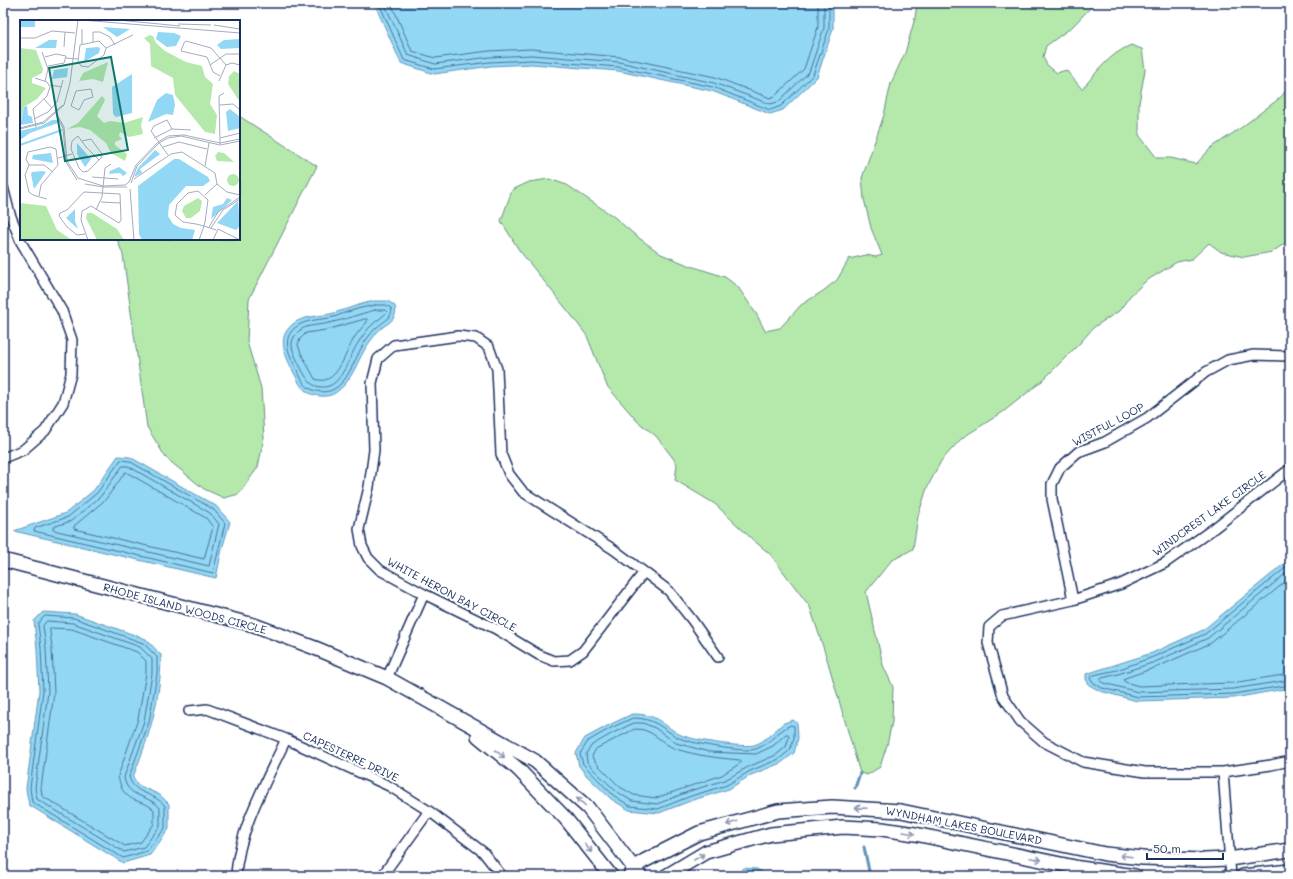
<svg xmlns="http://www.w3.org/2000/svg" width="1293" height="879" font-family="Mali,sans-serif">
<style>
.green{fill:#b5e9ab;stroke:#688c84}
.water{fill:#92d7f4;stroke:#6294b8}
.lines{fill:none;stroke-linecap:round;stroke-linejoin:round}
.shore{stroke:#4b729a;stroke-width:1}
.stream{stroke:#6294b8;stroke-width:3}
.street-casing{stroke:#1b2f5e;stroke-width:12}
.secondary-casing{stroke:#1b2f5e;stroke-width:16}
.street{stroke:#fff;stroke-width:9}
.secondary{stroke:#fff;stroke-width:13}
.oneway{stroke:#8d97ae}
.labels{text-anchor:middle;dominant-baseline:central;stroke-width:4;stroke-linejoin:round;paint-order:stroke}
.street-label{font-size:11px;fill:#1b2f5e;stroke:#fff}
.inset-river{fill:none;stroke:#92d7f4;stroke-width:2}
.inset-road{fill:none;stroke:#a4acbf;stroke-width:1}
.view{fill:#0f766e;fill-opacity:0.15;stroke:#0f766e;stroke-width:2}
.inset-edge{fill:none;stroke:#1b2f5e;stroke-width:2}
</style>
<rect width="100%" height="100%" fill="#fff"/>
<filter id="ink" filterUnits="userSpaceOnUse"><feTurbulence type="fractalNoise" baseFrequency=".025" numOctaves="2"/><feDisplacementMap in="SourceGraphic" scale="8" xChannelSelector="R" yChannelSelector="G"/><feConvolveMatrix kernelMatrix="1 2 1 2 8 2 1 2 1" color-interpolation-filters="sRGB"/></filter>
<g filter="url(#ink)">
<path class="green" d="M917 3H1095L1072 27 1046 46 1043 57 1047 65 1057 73 1066 70 1082 89C1098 71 1108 55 1131 45L1142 49 1145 70 1139 103V135L1157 158H1171L1196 164 1211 148 1242 127 1281 97 1290 85V240L1272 252 1244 257 1221 252 1209 243 1192 259 1177 262 1146 281 1130 296 1119 311 1094 327 1080 343 1042 381 1003 412 962 438 941 461 927 488 918 516 913 549 891 561 866 592 883 665 893 687 892 722 887 745 880 767 867 775 860 773 827 659 810 607 770 554 752 539 715 504 675 480 677 464 673 458 656 436 637 421 607 386 587 336 572 316 519 250 501 221 512 190 529 182 549 179 567 185 613 216 635 235 661 254 688 265 725 277 738 287 757 315 765 331 780 328 801 305 823 291 837 280 849 259 866 255 876 257 882 255 871 228 864 199 862 178 884 115 891 83 905 53 915 18Z
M239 116 317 166 249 299 247 342 261 388 264 438 258 467 239 494 224 498 204 489 166 458 147 427 123 255 117 239H239Z"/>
<path class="water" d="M374 3H833V29L817 77 783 110 770 114 712 91 618 71 532 64 491 66 434 74 401 63Z
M374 301H388L395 306C398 321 388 322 378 331 375 335 372 339 369 343 357 359 353 382 335 393 328 398 313 397 306 391 300 387 298 380 294 373 286 357 275 338 293 324 304 315 320 317 334 313 347 309 360 304 374 301Z
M118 456 130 457 216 506 230 522 222 549 216 578 14 531 66 513 94 490Z
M1290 559V688L1234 698 1137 701 1100 691 1089 685 1086 679V674L1152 653 1203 630Z
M43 612 75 614 146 639 161 655C161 699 149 737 133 777L138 785 160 795 169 804V829L150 855 123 863 29 805 26 789 39 691 37 649 34 621Z
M632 714C657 714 659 722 679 734 689 740 744 748 754 745 767 741 774 730 784 723 787 722 790 721 793 720L797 723 798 738 794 753 781 763 751 775 729 789 693 800 659 813 629 810 611 799 587 776 579 766 576 753 585 738 609 725Z
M744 868 757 869 768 876H734Z"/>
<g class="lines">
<path class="shore" d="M379 3 404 60 434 69 490 62 532 60 618 67 713 87 770 110 781 106 813 75 829 29V3
M384 3 408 55 435 64 490 57 531 55 619 62 714 83 770 104 778 102 809 72 824 28V3
M391 3 412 51 435 58 489 51 531 49 620 57 715 77 770 98 775 96 804 69 818 27V3
M375 305H386L391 308C394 318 382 322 376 328 372 332 369 336 366 340 356 354 349 383 332 390 326 393 315 392 309 388 303 384 300 376 297 370 290 356 280 339 296 327 306 319 322 320 334 317 340 315 345 312 351 311 359 308 367 307 375 305Z
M375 310H385L387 312C383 317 377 320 373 324 367 329 362 337 358 343 350 355 343 381 329 386 324 388 316 387 312 384 306 380 293 354 292 346 291 341 295 334 299 331 307 324 319 326 329 323 344 320 359 314 375 310Z
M365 319H367V322C362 328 355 335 352 342 344 356 336 387 315 379L301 353 298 345 300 339 306 333 326 330Z
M121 460 129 461 213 509 225 523 213 573 34 531 35 528 68 517 97 493Z
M123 466H128L210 513 219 524 209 566 53 530V527L71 521 100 497Z
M126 472 206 518 213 527 204 559 74 529V526L105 500Z
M1290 564 1205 634 1153 657 1117 670 1098 674 1091 676 1090 678 1092 682 1102 688 1138 697 1233 694 1290 685
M1290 570 1208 638 1155 662 1118 674 1102 678 1100 680 1104 683 1138 692 1233 689 1290 680
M1290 578 1211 643 1157 667 1125 678 1123 680 1125 682 1139 686 1232 683 1290 674
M45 616 74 618 143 643 157 657V674L149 722 129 777C135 796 153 791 165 806V828L147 851 123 858 32 802 30 788 43 691 41 648 38 624Z
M47 621 73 623 140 647 152 659V674L144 721 124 777C127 799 149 794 160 808V826L144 847 124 852 37 799 35 788 48 692 46 648 43 626Z
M50 628 72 629 137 652 146 661V673L138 719 118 776C119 781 120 784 122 789 131 804 145 800 154 810V824L141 842 125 846 42 796 41 788 54 693 52 648Z
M633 718C654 718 660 727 677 737 687 743 745 753 756 749 770 744 778 730 791 725L794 726V738L790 750 779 759 750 771 727 785 691 796 658 809 630 806 613 795 583 764 580 754 588 741 611 728Z
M634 723H643L655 728 676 743 709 752 756 754 773 746 786 734H788L789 737 786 747 776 755 748 767 725 780 690 791 657 804 632 801 617 792 593 769 587 762 586 754 592 745 613 733Z
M635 729C653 728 661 744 676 749 698 756 718 758 740 760L742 762 722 775 656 798 634 795 620 787 598 765 593 759 592 756 596 749Z"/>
<path class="stream" d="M855 788 860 773
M864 847 870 876"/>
<defs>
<path id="street" d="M3 187 10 214 21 242 62 311 72 340 71 374 63 403 45 431 23 450 3 458
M458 336 476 338 489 347 497 369 501 454 509 474 523 492 613 549 644 572 583 651 570 660 554 661 539 655 496 629 424 594 380 570 368 558 362 546 359 529 369 487 374 450 372 383 378 359 394 345Z
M1290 469 1213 529 1165 563 1121 584 1073 600 1002 616 989 627 988 643 1003 696 1020 721 1044 742 1083 762 1145 772H1223L1271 765 1290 761
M644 572 669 591 692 620 718 657
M1073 600 1052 499V484L1060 468 1078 452 1105 442 1147 418 1206 372 1228 360 1254 355 1287 356 1290 358
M387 678 424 594
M189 711 207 709 286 739 389 786 429 811 483 852 502 876
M1223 772 1231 876
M236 876C238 831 267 780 286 739
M382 876 429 811"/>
<path id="secondary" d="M3 560 254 625 315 648 387 678 535 761 588 808 640 876
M478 736 518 769 566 819 611 876
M630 875 634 867 644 861 699 833 778 811 832 807 901 811 1105 854 1143 858 1204 860 1229 859 1290 850
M666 876 706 852 771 834 843 827 882 829 915 834 1080 868 1135 876
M1243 876 1290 871"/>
</defs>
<use href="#street" class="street-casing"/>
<use href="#secondary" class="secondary-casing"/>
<use href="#street" class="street"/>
<use href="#secondary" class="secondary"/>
</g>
<defs><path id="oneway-shaft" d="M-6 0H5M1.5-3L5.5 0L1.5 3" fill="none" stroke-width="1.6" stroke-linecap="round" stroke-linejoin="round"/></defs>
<g class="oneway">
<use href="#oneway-shaft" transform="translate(500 754) rotate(39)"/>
<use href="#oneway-shaft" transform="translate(581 802) rotate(-139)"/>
<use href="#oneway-shaft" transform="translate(861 808) rotate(-178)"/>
<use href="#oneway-shaft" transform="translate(732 823) rotate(163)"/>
<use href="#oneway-shaft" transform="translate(909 833) rotate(9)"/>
<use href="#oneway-shaft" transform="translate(588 848) rotate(51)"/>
<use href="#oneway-shaft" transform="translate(1126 856) rotate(-173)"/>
<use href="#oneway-shaft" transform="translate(699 857) rotate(-30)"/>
<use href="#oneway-shaft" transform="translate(1036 859) rotate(12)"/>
</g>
</g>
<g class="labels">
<g class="street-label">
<text transform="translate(1108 424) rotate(-28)">WISTFUL LOOP</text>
<text transform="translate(1209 513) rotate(-36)">WINDCREST LAKE CIRCLE</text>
<text transform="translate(452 594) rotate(28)">WHITE HERON BAY CIRCLE</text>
<text transform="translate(185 608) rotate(15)">RHODE ISLAND WOODS CIRCLE</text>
<text transform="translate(351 756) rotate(25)">CAPESTERRE DRIVE</text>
<text transform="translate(964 825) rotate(11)">WYNDHAM LAKES BOULEVARD</text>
</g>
</g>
<g transform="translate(20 20)">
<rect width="220" height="220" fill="#fff"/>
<path d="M130 15 133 16 136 23 145 31 166 42 182 46 185 57 193 64 190 84 197 95 195 114 185 112 155 75 153 58 131 46 130 24 124 18ZM0 28 16 30 23 49 22 53 12 58V63L26 68 17 79 4 87 0 103ZM88 42 83 62 73 59 59 61 63 53ZM214 51 220 54V82L208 64 209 56ZM82 76 85 80 77 96 84 103 90 101 104 103 123 97 121 105 123 114 109 117 100 112 99 116 102 119 95 122V125L107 134 105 141 91 133 86 123 70 110 60 107 47 109 58 103ZM198 132 204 133 214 142 197 141 195 136ZM207 160a6 6 0 1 1 12 0a6 6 0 1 1-12 0ZM178 178 182 181 180 191 171 198H166L162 191 164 186ZM0 183 26 186 37 210 52 220H0ZM67 193H72L97 209 104 220H77L66 198Z" fill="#b5e9ab"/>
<path d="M0 0H15V7H0ZM83 7 110 9 97 17ZM138 12 154 13 161 16 156 26 147 27 136 19ZM220 19V28L201 29 197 25 204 20ZM29 20H37L36 28H15ZM78 27 80 28 79 33 64 42 66 28ZM48 48 47 57 32 59 34 50ZM112 54V93L96 97 93 94 92 67ZM146 73 153 75 155 85 153 95 146 94 128 102 137 80ZM7 86 8 95 12 97 13 103 0 105 4 87ZM210 89 220 97V108L208 111 206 92ZM32 100H38V103L10 113 0 120V111L21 106ZM57 123 71 139 65 147 57 134ZM135 130 140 134 120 149 122 153 114 157 118 148ZM31 133 33 143 12 139 13 135ZM154 139H159L188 157 190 161 183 166H166L149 185 148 196 153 204 161 208 175 210 172 220H122L119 214 118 166ZM99 147 107 153 103 156 100 153 89 154 90 151ZM22 151 26 152 14 169 11 154 12 152ZM207 178 212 180 191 199 193 187 203 184ZM218 181 220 206 216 210 197 203ZM55 189V201L58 209 46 198Z" fill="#92d7f4"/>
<path class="inset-river" d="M0 125 42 110"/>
<path class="inset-road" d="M61 0 220 13M98 0 160 6M158 4 191 5M194 5 220 9M0 18H15L32 11 55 13M79 21 86 28 84 35 68 47 61 46 58 41 60 25ZM73 22V12H80L90 17 95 25M62 24V9M44 27 45 12M86 28 113 15M22 32 28 49 25 61M25 37 36 34 46 36 44 43 28 46M46 38 58 39M190 45 206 34H220M200 56 193 52 187 37 161 31 164 23 166 21 191 28 206 45M15 58 27 62 30 67 27 76 13 89 16 107M199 61 206 45 212 43 220 45M30 65 42 67M71 69 73 77 64 80 59 90 51 86 56 71ZM24 79 32 88M200 85 213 84 220 90M36 93 44 107 47 141 58 158 83 166 105 165 109 162M36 94 43 108 46 142 57 160M14 99 28 92 37 82 43 60M0 108 23 102 43 85M0 109 24 103 44 85 50 63 58 0M134 118 152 109 171 110M200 118 220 113M62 121 71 119 82 134 81 138 68 151 63 152 59 148 51 129 52 121 58 116 66 127 79 140M200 124 199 76 204 73M143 127 159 122 187 129M148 135 131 111 134 106 147 100 152 109M38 138 52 134M9 145 6 139 8 132 30 127 36 129 38 145 21 165 19 176M9 145 5 155 9 172 13 175 27 179M9 145H24L33 152M185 146 189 123M72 157 98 159M114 159 151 134 162 132 195 153 197 164 185 175M109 162 116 145 138 122 148 116 164 115 200 123 220 119M111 163 117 146 139 123 148 118 161 116 200 125 220 121M65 164 83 167H107M197 164 207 172 220 175M110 169 114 220M81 182 101 183M76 190 82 177 85 148 91 144M189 207 198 192 220 177M191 208 203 190 220 179M65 214 57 215 47 207 39 196 40 193 47 190 64 172 100 174 101 200 99 203 71 186 62 191 61 200 68 220M179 220 184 206 185 202 188 180 178 171 168 173 157 184 155 195 163 202 176 204 184 206 196 210M193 220 198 209 220 220"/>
<path class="view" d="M91 37 108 130 45 141 29 48Z"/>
<rect width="220" height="220" class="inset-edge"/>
</g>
<rect width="1293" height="879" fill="none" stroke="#fff" stroke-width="16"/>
<rect x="8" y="8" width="1277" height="863" fill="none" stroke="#1b2f5e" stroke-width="1.5" filter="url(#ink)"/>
<path d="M1147 853v6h76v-6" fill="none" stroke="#1b2f5e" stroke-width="2"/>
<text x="1153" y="853" font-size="12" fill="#1b2f5e" stroke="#ffffff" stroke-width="3" paint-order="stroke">50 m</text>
</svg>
